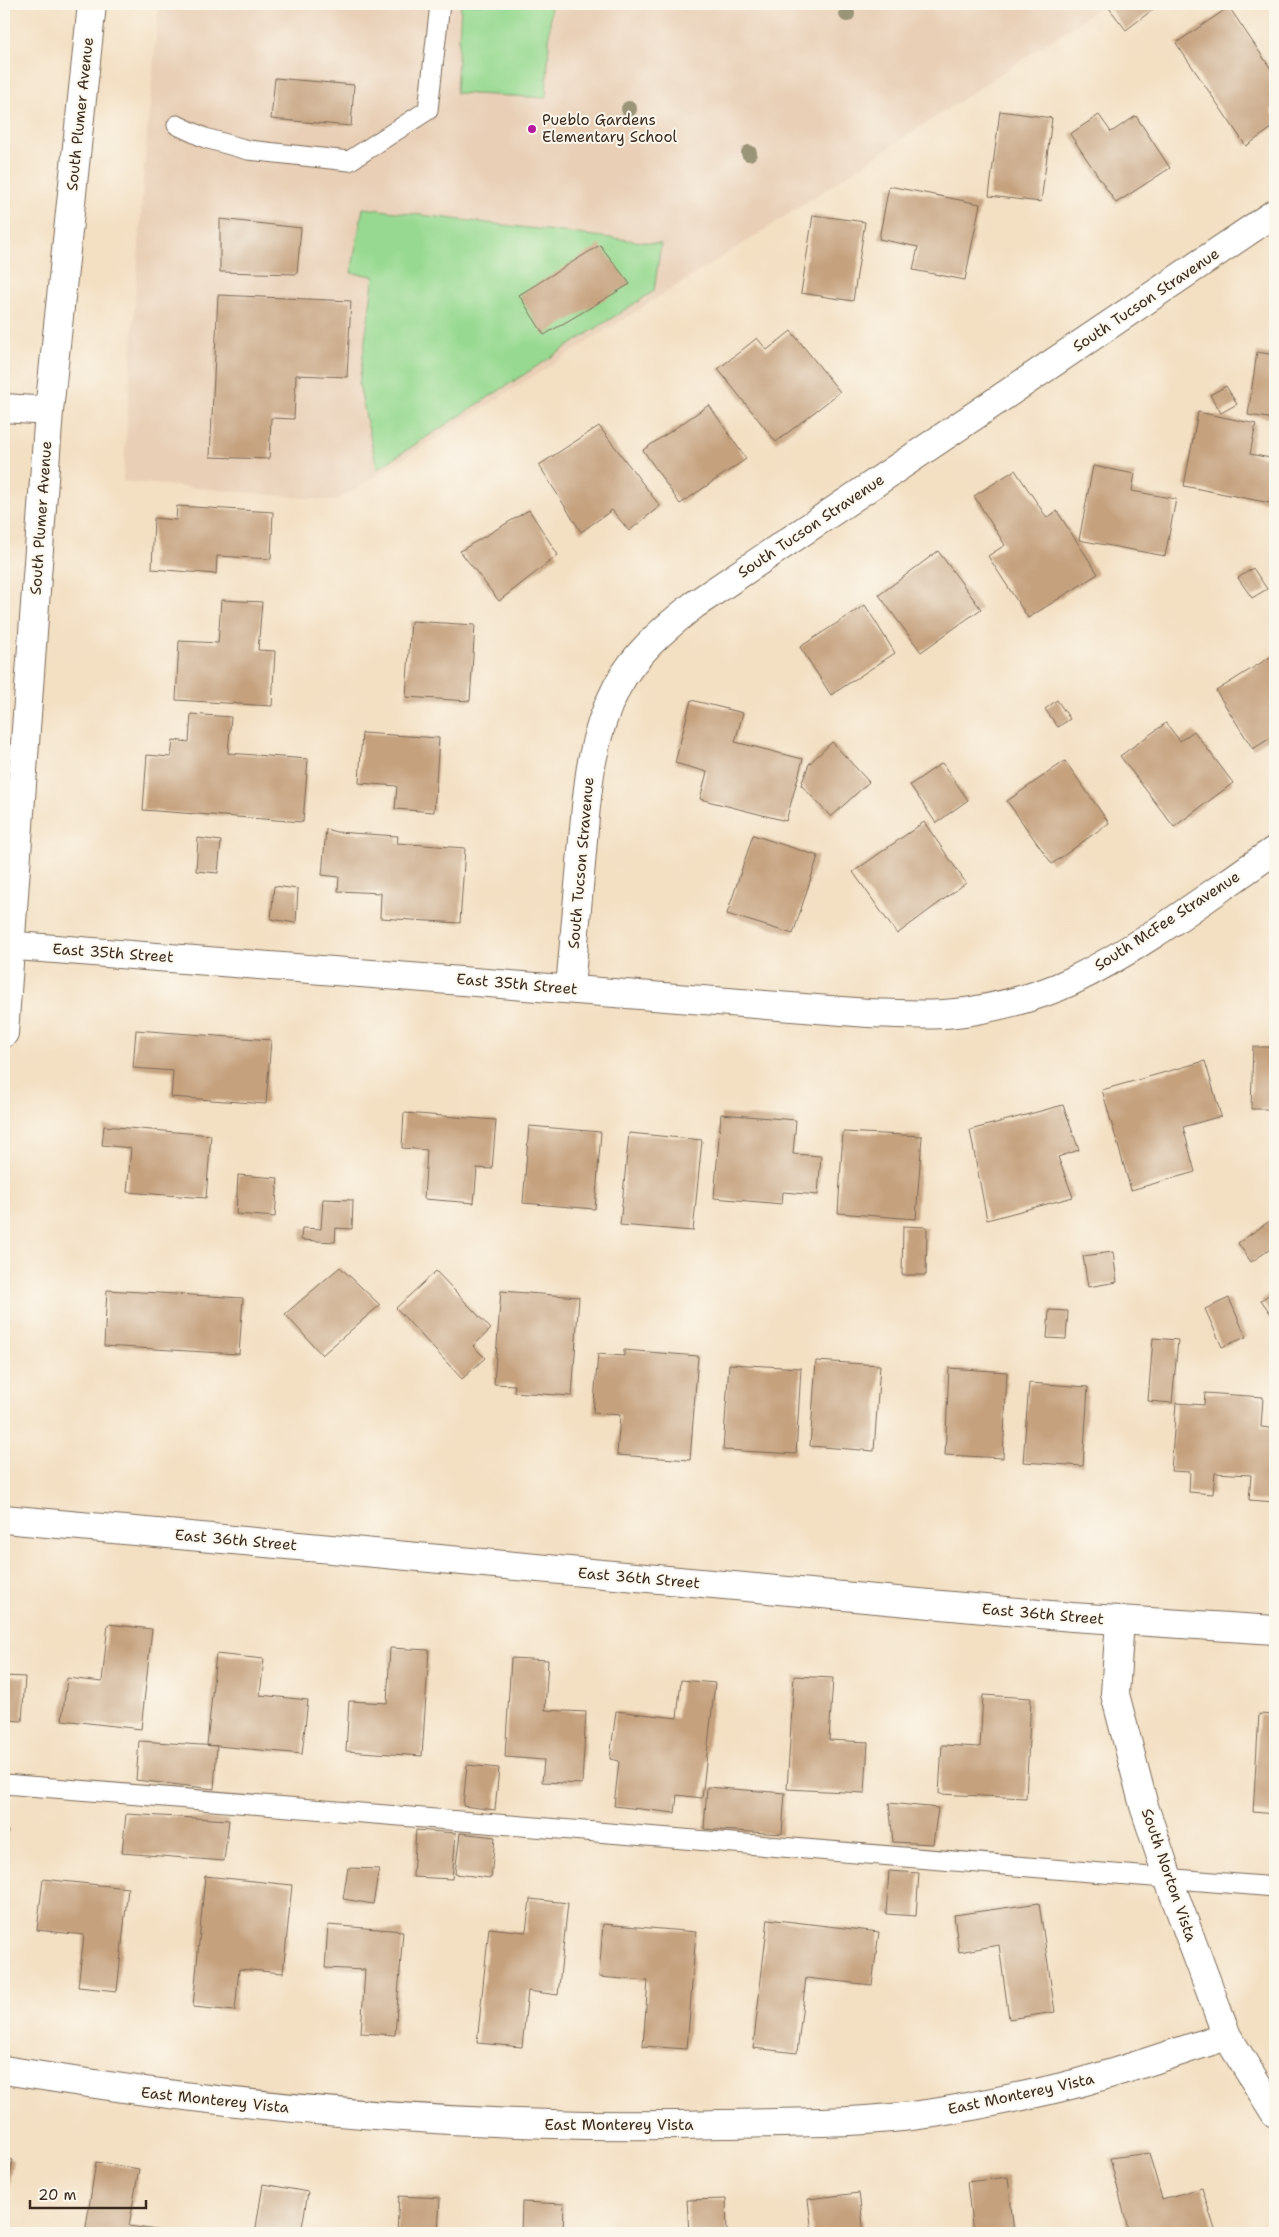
<svg xmlns="http://www.w3.org/2000/svg" width="1279" height="2237" font-family="'Shantell Sans',sans-serif">
<style>
.built{fill:#e8cfb6}
.green{fill:#97d991;stroke:#698258}
.building{fill:#c5a17e}
.lines{fill:none;stroke-linecap:round;stroke-linejoin:round}
.service-casing{stroke:#7b6957;stroke-width:21}
.minor-casing{stroke:#7b6957;stroke-width:30}
.secondary-casing{stroke:#7b6957;stroke-width:30}
.service{stroke:#fff;stroke-width:19}
.minor{stroke:#fff;stroke-width:28}
.secondary{stroke:#fff;stroke-width:28}
.tree{fill:#9a9478}
.poi-dot{fill:#b5179e;stroke:#fbf7ec;stroke-width:2}
.labels{text-anchor:middle;dominant-baseline:central;stroke-width:4;stroke-linejoin:round;paint-order:stroke}
.street-label{font-size:15px;fill:#3b2a1e;stroke:#fbf7ec}
.poi-label{font-size:15px;fill:#3b2a1e;stroke:#fbf7ec;text-anchor:start}
</style>
<rect width="100%" height="100%" fill="#fbf7ec"/>
<filter id="ink" filterUnits="userSpaceOnUse"><feTurbulence type="fractalNoise" baseFrequency=".02" numOctaves="2"/><feDisplacementMap in="SourceGraphic" scale="10" xChannelSelector="R" yChannelSelector="G"/><feConvolveMatrix kernelMatrix="1 2 1 2 8 2 1 2 1" color-interpolation-filters="sRGB"/></filter>
<filter id="wash" filterUnits="userSpaceOnUse"><feTurbulence type="fractalNoise" baseFrequency=".0096" numOctaves="4" result="noise"/><feDisplacementMap in="SourceGraphic" scale="20" xChannelSelector="R" yChannelSelector="G"/><feGaussianBlur stdDeviation="1.12" result="paint"/><feColorMatrix in="noise" values="0 0 0 0 0 0 0 0 0 0 0 0 0 0 0 0 0 1.4 0 .05"/><feComposite in="paint" operator="in"/></filter>
<g filter="url(#wash)">
<rect width="100%" height="100%" fill="#f3dfc2"/>
<path class="built" d="M159 4H1106L755 236 336 501 123 481 144 169Z"/>
<path class="green" d="M461 4H551L546 98 456 93Z
M363 208 661 244 654 291 377 469 359 384 374 276 351 273Z"/>
<g id="blocks">
<path class="building" d="M1115 4H1160L1126 30 1109 8Z
M1229 7 1275 75V108L1271 110 1275 117V126L1246 146 1176 43Z
M275 78 354 85 351 126 271 119Z
M1000 111 1052 118 1041 202 989 196Z
M1099 115 1111 132 1136 116 1170 168 1116 203 1070 134Z
M889 186 980 204 965 280 913 270 918 247 879 239Z
M813 215 865 222 853 301 801 293Z
M220 219 301 228 297 274 220 272Z
M600 245 630 284 544 335 519 295Z
M218 295 351 301 347 377 296 375 294 419 271 418 269 459 210 457Z
M791 331 840 392 776 442 718 369 757 338 767 350Z
M1257 352 1275 355V419L1248 415Z
M1226 386 1237 404 1221 413 1210 395Z
M709 405 746 459 680 504 643 450Z
M1198 412 1256 424 1250 454 1275 459V474L1270 503 1184 486Z
M599 426 660 506 629 531 612 510 581 532 539 465Z
M1093 466 1135 474 1132 491 1176 499 1165 556 1079 540Z
M1015 470 1047 518 1057 511 1098 574 1028 618 988 556 1005 545 974 496Z
M177 506 273 512 271 559 217 556 216 574 152 569 154 518 176 520Z
M529 510 558 555 499 601 460 551Z
M938 551 981 609 921 652 879 595Z
M1253 568 1267 589 1252 598 1238 578Z
M221 600 262 602 258 650 275 651 272 706 176 700 179 641 218 643Z
M865 605 895 653 831 695 800 647Z
M411 621 475 625 470 701 406 697Z
M1275 654V735L1253 749 1216 691Z
M691 700 743 713 735 742 803 759 786 821 700 799 707 772 675 763Z
M1057 700 1070 719 1058 727 1045 709Z
M191 714 231 717 228 753 308 759 303 822 143 810 147 755 171 757 173 740 189 742Z
M1166 723 1180 741 1194 731 1233 783 1174 827 1120 756Z
M362 733 439 738 434 812 395 809 397 786 359 783Z
M832 742 869 782 831 817 801 785 809 764Z
M1065 761 1109 823 1052 864 1007 801Z
M942 763 968 800 936 823 910 785Z
M924 822 966 883 897 934 853 872Z
M326 829 336 832 398 836 397 843 465 848 460 923 380 918 381 893 338 891 339 877 322 875Z
M753 835 818 856 793 934 727 914Z
M198 838 221 841 218 873 196 871Z
M274 886 298 889 296 923 271 919Z
M136 1030 271 1040 266 1104 171 1097 173 1071 133 1068Z
M1253 1047H1275V1109H1251Z
M1205 1061 1221 1116 1183 1127 1195 1172 1131 1190 1102 1090Z
M1063 1105 1079 1150 1058 1157 1073 1197 987 1220 970 1130Z
M404 1113 496 1120 492 1169 477 1168 474 1203 424 1199 427 1150 402 1148Z
M721 1114 796 1120 793 1154 821 1156 818 1195 783 1192 782 1204 714 1198Z
M104 1126 211 1135 206 1198 127 1192 131 1148 102 1145Z
M529 1126 601 1132 595 1209 523 1203Z
M843 1132 922 1136 916 1219 838 1213Z
M629 1133 702 1140 693 1231 620 1225Z
M238 1175 278 1178 275 1217 236 1214Z
M323 1199 353 1200 352 1229 336 1228 335 1242 301 1240 302 1228 321 1229Z
M1271 1220 1275 1226V1246L1251 1262 1238 1243Z
M903 1226 927 1227 926 1275H902Z
M1113 1252 1117 1282 1088 1287 1083 1256Z
M340 1267 380 1305 322 1355 285 1314Z
M436 1271 491 1329 473 1346 485 1358 462 1379 396 1308Z
M107 1290 243 1298 239 1354 104 1346Z
M501 1291 579 1297 572 1396 514 1392 515 1385 494 1384Z
M1275 1291V1320L1261 1300Z
M1229 1298 1246 1337 1222 1347 1205 1309Z
M1049 1310 1068 1311 1066 1339 1047 1338Z
M1153 1338 1178 1340 1172 1403 1148 1401Z
M624 1350 698 1356 690 1460 617 1455 620 1415 593 1413 598 1354 624 1356Z
M816 1361 880 1365 874 1451 810 1446Z
M729 1364 801 1368 796 1454 723 1450Z
M949 1368 1007 1372 1003 1458 945 1455Z
M1029 1383 1088 1387 1083 1466 1023 1462Z
M1205 1393 1263 1397 1261 1427 1270 1428 1275 1436V1502L1249 1500 1251 1475 1215 1473 1213 1494 1189 1492 1190 1472 1171 1471 1176 1403 1204 1405Z
M108 1624 152 1629 141 1729 62 1720 67 1678 102 1682Z
M390 1648 429 1650 422 1756 346 1751 349 1701 387 1703Z
M216 1654 264 1659 260 1695 308 1700 302 1754 207 1745Z
M511 1658 548 1660 545 1710 586 1712 582 1784 542 1782 544 1760 505 1757Z
M4 1676 25 1677 22 1721 4 1720Z
M794 1676 833 1678 829 1740 868 1742 865 1793 787 1789Z
M681 1680 715 1683 702 1798 677 1795 675 1813 614 1806 619 1761 610 1759 616 1711 677 1718Z
M983 1695 1031 1698 1026 1798 939 1794 942 1745 980 1747Z
M1259 1714 1275 1715V1814L1253 1812Z
M139 1741 217 1746 214 1789 136 1780Z
M467 1765 499 1768 495 1810 463 1806Z
M707 1787 785 1793 782 1834 704 1829Z
M889 1803 938 1808 933 1844 893 1842Z
M126 1814 229 1820 224 1861 122 1853Z
M4 1830 8 1831 5 1856H4Z
M416 1830 456 1833 452 1879 413 1877Z
M460 1833 495 1837 491 1878 455 1874Z
M348 1868 379 1869 373 1904 343 1899Z
M889 1871 919 1873 916 1916 886 1914Z
M205 1876 292 1885 283 1973 239 1969 235 2011 193 2007Z
M43 1879 128 1888 117 1991 78 1987 84 1935 37 1930Z
M530 1899 568 1903 558 1995 528 1991 522 2047 477 2043 489 1928 526 1932Z
M1039 1903 1055 2012 1009 2019 999 1945 959 1952 954 1915Z
M768 1919 879 1932 872 1985 806 1978 797 2053 753 2048Z
M603 1924 696 1932 687 2049 643 2046 648 1981 599 1977Z
M328 1925 403 1931 395 2035 361 2033 365 1970 325 1968Z
M1149 2153 1162 2199 1202 2188 1216 2233H1129L1110 2158Z
M4 2158 13 2160 5 2205H4Z
M96 2162 139 2169 129 2226 170 2232V2233H85Z
M1008 2177 1014 2233H973L967 2182Z
M263 2184 308 2192 301 2233H255Z
M859 2193 864 2233H812L808 2199Z
M399 2196 440 2198 438 2233H397Z
M726 2199 727 2233H689L687 2200Z
M522 2202 564 2204 563 2233H521Z"/>
</g>
</g>
<g filter="url(#ink)">
<use href="#blocks" fill-opacity="0" stroke="#7b6957" stroke-width="1"/>
<g class="lines">
<defs>
<path id="service" d="M177 125 205 138 248 150 349 161 428 110 440 4
M4 1784 1275 1887"/>
<path id="minor" d="M4 408 49 411
M4 945 868 1013C904 1014 941 1017 977 1010 1009 1004 1043 995 1072 981 1144 946 1209 895 1275 850
M570 988C574 943 578 898 582 852 587 794 589 740 617 687 635 653 665 628 694 605L1275 213
M4 1033 49 411 92 4
M1120 1620 1115 1694 1144 1806 1168 1878 1227 2036 1275 2113
M4 2070C241 2109 481 2131 722 2124 800 2122 880 2124 957 2109 999 2101 1043 2093 1085 2081 1132 2068 1180 2051 1227 2036"/>
<path id="secondary" d="M4 1519 1072 1617 1275 1630"/>
</defs>
<use href="#service" class="service-casing"/>
<use href="#minor" class="minor-casing"/>
<use href="#secondary" class="secondary-casing"/>
<use href="#service" class="service"/>
<use href="#minor" class="minor"/>
<use href="#secondary" class="secondary"/>
</g>
<g class="tree">
<circle cx="847" cy="14" r="8"/>
<circle cx="629" cy="109" r="8"/>
<circle cx="749" cy="153" r="8"/>
</g>
</g>
<circle class="poi-dot" cx="532" cy="129" r="5"/>
<g class="labels">
<g class="street-label">
<text transform="translate(80 114) rotate(-84)">South Plumer Avenue</text>
<text transform="translate(1146 300) rotate(-34)">South Tucson Stravenue</text>
<text transform="translate(41 518) rotate(-86)">South Plumer Avenue</text>
<text transform="translate(811 526) rotate(-34)">South Tucson Stravenue</text>
<text transform="translate(581 863) rotate(-85)">South Tucson Stravenue</text>
<text transform="translate(1167 921) rotate(-33)">South McFee Stravenue</text>
<text transform="translate(113 953) rotate(4)">East 35th Street</text>
<text transform="translate(517 984) rotate(5)">East 35th Street</text>
<text transform="translate(236 1540) rotate(5)">East 36th Street</text>
<text transform="translate(639 1578) rotate(5)">East 36th Street</text>
<text transform="translate(1043 1614) rotate(5)">East 36th Street</text>
<text transform="translate(1169 1875) rotate(71)">South Norton Vista</text>
<text transform="translate(1021 2094) rotate(-12)">East Monterey Vista</text>
<text transform="translate(215 2100) rotate(6)">East Monterey Vista</text>
<text x="619" y="2125">East Monterey Vista</text>
</g>
<g class="poi-label">
<text x="542" y="120">Pueblo Gardens<tspan x="542" dy="17">Elementary School</tspan></text>
</g>
</g>
<rect width="1279" height="2237" fill="none" stroke="#fbf7ec" stroke-width="20"/>
<path d="M30 2200v8h116v-8" fill="none" stroke="#3b2a1e" stroke-width="2.5"/>
<text x="38" y="2200" font-size="15" fill="#3b2a1e" stroke="#fbf7ec" stroke-width="4" paint-order="stroke">20 m</text>
</svg>
